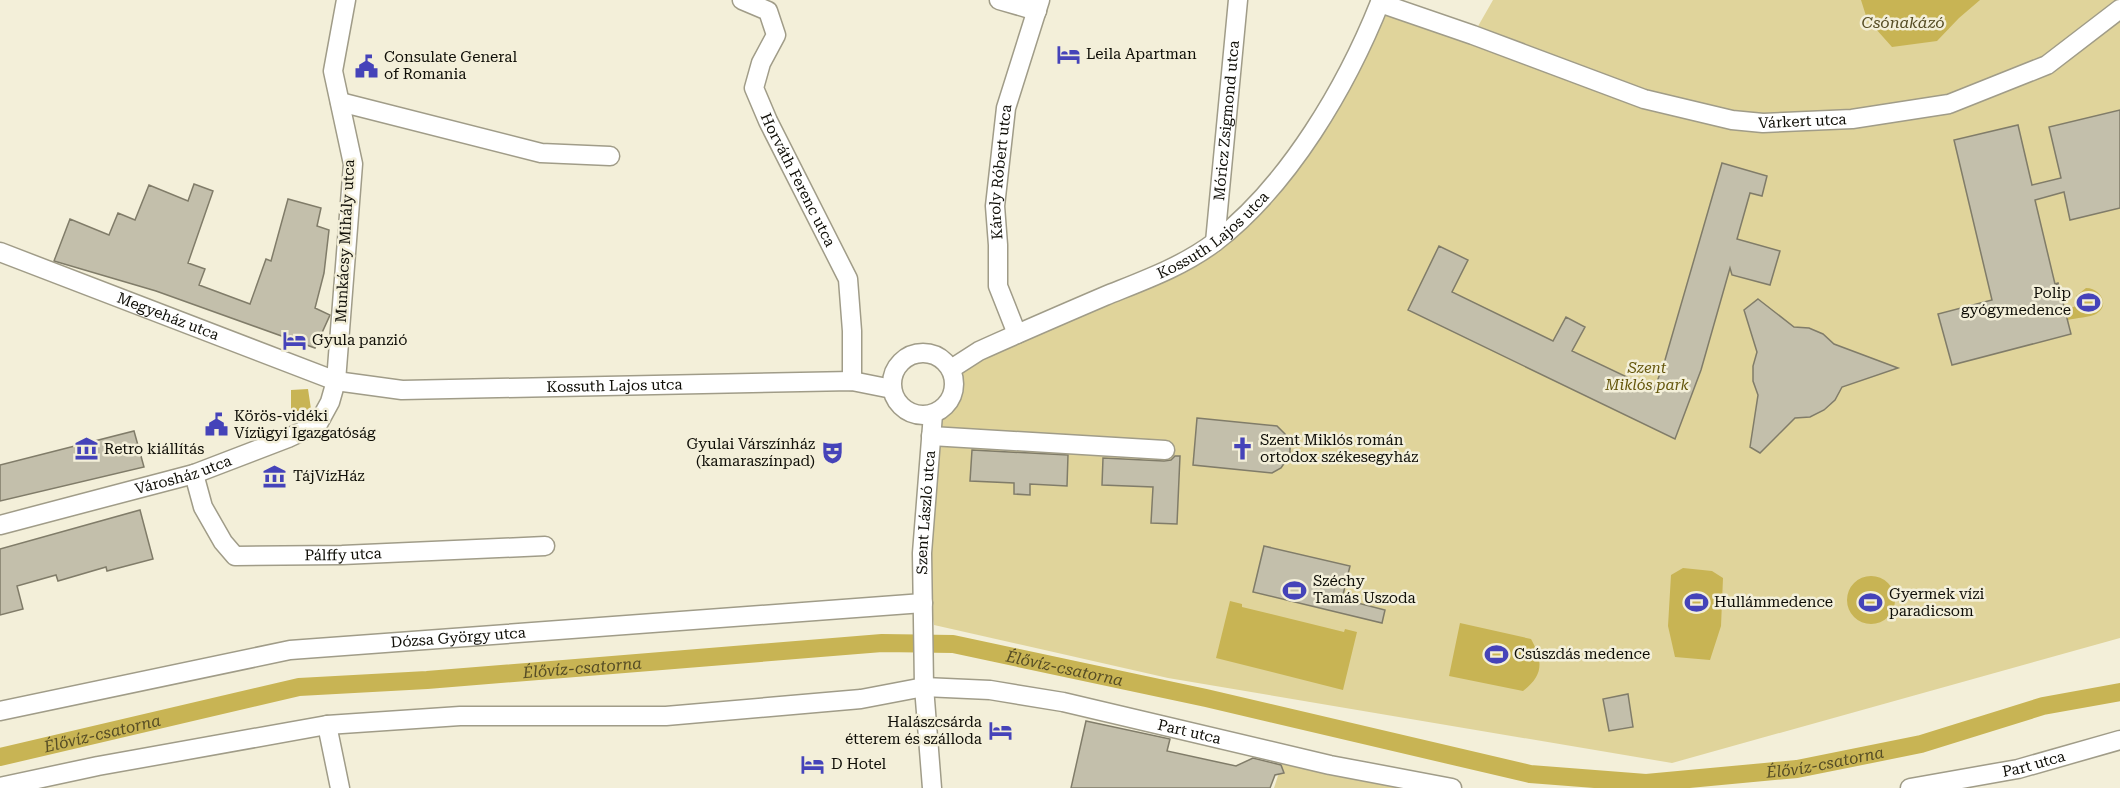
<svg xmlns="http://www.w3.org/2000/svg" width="2120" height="788" font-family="'Roboto Serif',serif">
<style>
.green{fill:#e0d49b}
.water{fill:#c8b454}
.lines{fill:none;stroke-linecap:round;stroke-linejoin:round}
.canal{stroke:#c8b454;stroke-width:18}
.building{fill:#c3bfab;stroke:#807c69;stroke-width:1.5}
.street-casing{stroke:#a09c88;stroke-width:21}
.street{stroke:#fff;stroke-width:18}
.labels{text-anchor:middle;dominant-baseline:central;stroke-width:5;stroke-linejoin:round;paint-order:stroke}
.poi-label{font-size:15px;fill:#0f0e07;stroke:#f3efd9;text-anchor:start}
.street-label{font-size:15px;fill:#0f0e07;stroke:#f3efd9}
.park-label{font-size:15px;font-style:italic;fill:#64560b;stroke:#f3efd9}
.water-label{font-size:16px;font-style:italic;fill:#564d25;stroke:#f3efd9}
</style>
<rect width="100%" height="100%" fill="#f3efd9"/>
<path class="green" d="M1493 0H2120V638L1672 763 1168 678 934 625 922 553 933 414 943 408 954 390 951 369 1215 242 1298 155 1380 3 1473 35Z
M1285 754 1452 788H1274Z"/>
<path class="water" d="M1861 0H1980L1959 18 1937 41 1892 47 1867 19Z
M2086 288C2100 288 2111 305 2096 314 2091 317 2075 318 2068 320L2065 310 2076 306V296Z
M308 389 311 409 291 412V390Z
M1683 568 1712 571 1723 578 1721 626 1710 660 1675 657 1668 626 1671 575Z
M1847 600a24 24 0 1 1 48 0a24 24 0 1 1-48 0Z
M1230 601 1242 604V607L1344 632 1345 629 1357 632 1343 690 1216 658Z
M1460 623 1531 639C1543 661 1544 675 1523 691L1449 676Z"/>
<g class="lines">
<path class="canal" id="s1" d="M0 757 299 687 427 680 882 643 953 644 1206 698 1530 774 1646 783 1797 769 1921 744 2043 706 2120 692"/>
</g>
<path class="building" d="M2120 110V208L2070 220 2064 192 2035 200 2055 284 2058 283 2071 334 1952 365 1938 314 1992 300 1954 140 2018 125 2032 185 2061 178 2049 127Z
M1722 163 1767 176 1762 196 1750 193 1737 239 1780 251 1770 285 1732 275 1730 268 1701 370 1675 439 1408 310 1439 246 1468 260 1452 292 1553 341 1566 317 1585 327 1572 351 1654 390 1665 360Z
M194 184 213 191 188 263 205 269 199 285 250 304 266 259 271 261 288 199 321 208 317 226 329 230 324 273 315 308 330 315 315 348 156 291 54 261 70 219 109 235 118 213 135 220 149 185 188 201Z
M1758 299 1794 327 1809 328 1823 334 1834 344 1898 368 1842 387 1835 400 1824 410 1810 417 1795 418 1760 453 1750 447 1758 395 1753 381V366L1757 352 1744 310Z
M1197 418 1277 426 1285 434 1290 443V455L1281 468 1272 473 1193 465Z
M134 431 144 467 0 501V465Z
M972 450 1068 455 1067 486 1030 484V495L1014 494V483L970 481Z
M1175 456H1180L1177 524 1151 523 1153 487 1102 485 1103 458 1164 461 1171 460Z
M140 510 153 559 107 571 106 567 58 581 56 575 17 586 23 609 0 615V549Z
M1264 546 1350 566 1342 599 1385 610 1382 623 1253 592Z
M1628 694 1633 727 1609 731 1603 699Z
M1086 721 1170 739 1167 751 1236 766 1253 758 1281 765 1284 773 1275 775 1270 788H1071Z"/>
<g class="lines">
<defs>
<g id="street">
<path id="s2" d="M742 0 768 11 776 35 761 63 754 88 768 121 848 279 852 331V381"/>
<path d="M999 0 1037 11"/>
<path id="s3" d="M1380 3 1473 35 1644 99 1732 120 1763 123 1852 119 1949 104 2047 65 2120 9"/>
<path d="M340 102 541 153 610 156"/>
<path id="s4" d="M1215 242 1238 0"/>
<path id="s5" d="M0 252 336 381 402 390 852 381 892 389"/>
<path id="s6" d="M1017 334 998 286V245L995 206 1006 108 1040 0"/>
<circle cx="923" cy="384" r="31"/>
<path id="s7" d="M951 369 979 351C1021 332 1063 314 1105 296 1142 281 1182 267 1215 242 1289 185 1347 86 1381 0"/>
<path d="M931 436 1165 450"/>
<path id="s8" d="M194 474 203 507 223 542 235 556 342 555 545 546"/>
<path id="s9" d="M0 525 194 474 288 438 318 424 330 402 336 381 353 164 333 71 346 0"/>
<path id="s10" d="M0 711 290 650 923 603"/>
<path d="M327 725 340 788"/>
<path id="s11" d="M0 787 98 766 327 725 460 716H666L861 699 924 687 990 690 1063 702 1330 765 1452 788"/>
<path id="s12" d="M932 788 924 687 922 553 933 414"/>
<path id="s13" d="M1910 788 2018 769 2120 740"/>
</g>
</defs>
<use href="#street" class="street-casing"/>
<use href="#street" class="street"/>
</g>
<defs>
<symbol id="hotel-bare" viewBox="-9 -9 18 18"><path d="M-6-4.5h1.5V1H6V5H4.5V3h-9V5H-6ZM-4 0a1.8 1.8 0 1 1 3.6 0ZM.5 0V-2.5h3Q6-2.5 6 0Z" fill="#4543b9" stroke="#f3efd9" stroke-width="2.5" paint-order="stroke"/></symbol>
<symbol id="civic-bare" viewBox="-9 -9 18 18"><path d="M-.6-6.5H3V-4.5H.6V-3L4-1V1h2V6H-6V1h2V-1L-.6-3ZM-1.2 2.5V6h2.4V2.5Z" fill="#4543b9" stroke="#f3efd9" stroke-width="2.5" paint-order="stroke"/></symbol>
<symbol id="stadium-bare" viewBox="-9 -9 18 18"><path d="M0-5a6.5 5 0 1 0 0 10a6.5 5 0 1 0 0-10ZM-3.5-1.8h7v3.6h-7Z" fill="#4543b9" stroke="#f3efd9" stroke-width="2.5" paint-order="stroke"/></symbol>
<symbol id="museum-bare" viewBox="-9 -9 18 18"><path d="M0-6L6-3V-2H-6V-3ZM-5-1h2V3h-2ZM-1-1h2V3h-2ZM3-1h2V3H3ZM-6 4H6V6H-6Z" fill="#4543b9" stroke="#f3efd9" stroke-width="2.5" paint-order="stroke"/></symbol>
<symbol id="church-bare" viewBox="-9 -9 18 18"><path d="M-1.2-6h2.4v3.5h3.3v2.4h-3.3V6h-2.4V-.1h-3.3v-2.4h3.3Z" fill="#4543b9" stroke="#f3efd9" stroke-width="2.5" paint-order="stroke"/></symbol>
<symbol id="theatre-bare" viewBox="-9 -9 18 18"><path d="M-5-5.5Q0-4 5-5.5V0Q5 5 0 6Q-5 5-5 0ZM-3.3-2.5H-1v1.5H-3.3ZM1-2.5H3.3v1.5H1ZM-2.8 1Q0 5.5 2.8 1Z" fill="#4543b9" stroke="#f3efd9" stroke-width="2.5" paint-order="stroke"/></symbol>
</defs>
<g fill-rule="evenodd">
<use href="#hotel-bare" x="1052" y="38" width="33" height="33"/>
<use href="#civic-bare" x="350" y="50" width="33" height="33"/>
<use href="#stadium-bare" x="2072" y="286" width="33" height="33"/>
<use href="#hotel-bare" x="278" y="324" width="33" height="33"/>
<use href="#civic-bare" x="200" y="408" width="33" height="33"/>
<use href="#museum-bare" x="70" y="432" width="33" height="33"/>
<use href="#church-bare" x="1226" y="432" width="33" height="33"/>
<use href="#theatre-bare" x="816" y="436" width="33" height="33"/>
<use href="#museum-bare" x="258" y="460" width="33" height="33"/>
<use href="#stadium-bare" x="1278" y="574" width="33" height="33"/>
<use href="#stadium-bare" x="1680" y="586" width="33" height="33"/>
<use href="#stadium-bare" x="1854" y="586" width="33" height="33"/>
<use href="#stadium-bare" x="1480" y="638" width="33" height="33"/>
<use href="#hotel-bare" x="984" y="714" width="33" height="33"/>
<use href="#hotel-bare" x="796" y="748" width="33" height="33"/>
</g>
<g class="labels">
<g class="poi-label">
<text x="1086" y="54">Leila Apartman</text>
<text x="384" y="57">Consulate General<tspan x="384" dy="17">of Romania</tspan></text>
<text x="2071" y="293" text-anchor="end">Polip<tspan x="2071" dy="17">gyógymedence</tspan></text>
<text x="312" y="340">Gyula panzió</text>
<text x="234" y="416">Körös-vidéki<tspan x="234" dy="17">Vízügyi Igazgatóság</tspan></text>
<text x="1260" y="440">Szent Miklós román<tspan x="1260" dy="17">ortodox székesegyház</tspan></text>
<text x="815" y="444" text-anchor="end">Gyulai Várszínház<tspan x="815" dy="17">(kamaraszínpad)</tspan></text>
<text x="104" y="449">Retro kiállítás</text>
<text x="293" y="476">TájVízHáz</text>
<text x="1313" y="581">Széchy<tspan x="1313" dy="17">Tamás Uszoda</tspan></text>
<text x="1889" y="594">Gyermek vízi<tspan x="1889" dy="17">paradicsom</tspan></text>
<text x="1714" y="602">Hullámmedence</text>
<text x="1514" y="654">Csúszdás medence</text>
<text x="982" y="722" text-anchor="end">Halászcsárda<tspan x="982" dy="17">étterem és szálloda</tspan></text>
<text x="831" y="764">D Hotel</text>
</g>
<g class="street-label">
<text stroke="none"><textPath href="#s3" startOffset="442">Várkert utca</textPath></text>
<text stroke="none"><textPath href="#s4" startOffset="122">Móricz Zsigmond utca</textPath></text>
<text stroke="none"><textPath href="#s6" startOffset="166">Károly Róbert utca</textPath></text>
<text stroke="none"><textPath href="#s2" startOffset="213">Horváth Ferenc utca</textPath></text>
<text stroke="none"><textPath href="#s7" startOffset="296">Kossuth Lajos utca</textPath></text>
<text transform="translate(345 241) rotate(-87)">Munkácsy Mihály utca</text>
<text stroke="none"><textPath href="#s5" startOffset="180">Megyeház utca</textPath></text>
<text stroke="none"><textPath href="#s5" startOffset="639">Kossuth Lajos utca</textPath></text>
<text stroke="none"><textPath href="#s9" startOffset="190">Városház utca</textPath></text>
<text stroke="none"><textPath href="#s12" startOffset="276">Szent László utca</textPath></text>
<text stroke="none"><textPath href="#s8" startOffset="201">Pálffy utca</textPath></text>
<text stroke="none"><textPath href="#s10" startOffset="465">Dózsa György utca</textPath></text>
<text stroke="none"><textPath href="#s11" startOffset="1202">Part utca</textPath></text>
<text stroke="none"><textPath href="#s13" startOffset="126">Part utca</textPath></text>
</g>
<g class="park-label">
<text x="1647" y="368">Szent<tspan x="1647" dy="17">Miklós park</tspan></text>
</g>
<g class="water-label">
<text x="1903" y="22">Csónakázó</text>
<text stroke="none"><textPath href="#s1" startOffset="591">Élővíz-csatorna</textPath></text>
<text stroke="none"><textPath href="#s1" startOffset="1077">Élővíz-csatorna</textPath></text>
<text stroke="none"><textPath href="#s1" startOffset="105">Élővíz-csatorna</textPath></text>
<text stroke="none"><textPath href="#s1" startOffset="1851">Élővíz-csatorna</textPath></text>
</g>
</g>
</svg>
